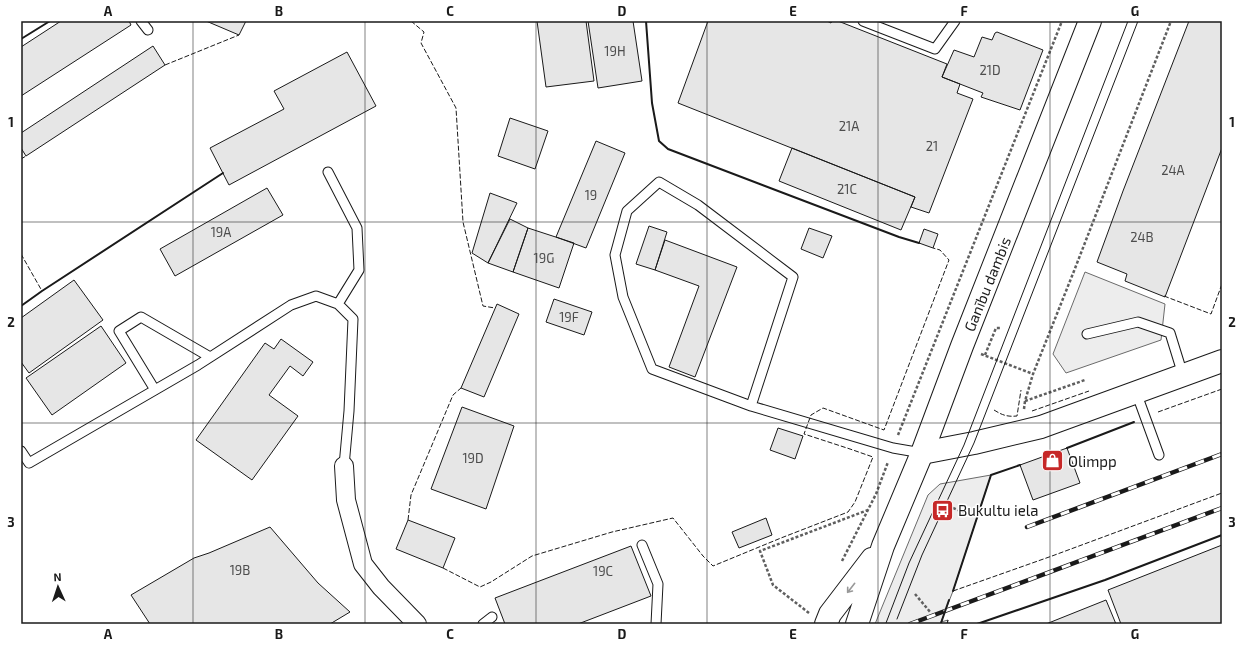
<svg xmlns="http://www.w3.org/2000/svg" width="1243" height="645" font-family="'Exo 2',sans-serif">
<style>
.built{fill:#ededed;stroke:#6a6a6a}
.building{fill:#e6e6e6;stroke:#1a1a1a}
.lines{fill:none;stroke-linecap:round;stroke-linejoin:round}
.service-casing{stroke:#1a1a1a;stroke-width:11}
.minor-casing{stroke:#1a1a1a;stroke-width:20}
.tertiary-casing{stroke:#1a1a1a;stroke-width:24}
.primary-casing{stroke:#1a1a1a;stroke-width:24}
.path{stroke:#5f5f5f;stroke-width:2.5;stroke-dasharray:3 2;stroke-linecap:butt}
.service{stroke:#fff;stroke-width:9}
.minor{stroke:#fff;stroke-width:18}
.tertiary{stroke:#fff;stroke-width:22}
.primary{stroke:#fff;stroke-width:22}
.tram{stroke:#1a1a1a;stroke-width:1}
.rail-casing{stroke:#1a1a1a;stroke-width:4.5}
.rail{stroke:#fff;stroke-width:3;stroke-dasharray:9;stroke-linecap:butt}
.fence{stroke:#1a1a1a;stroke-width:1;stroke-dasharray:5 2;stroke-linecap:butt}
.wall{stroke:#1a1a1a;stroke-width:2}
.oneway{stroke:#989898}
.grid{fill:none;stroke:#1a1a1a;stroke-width:1;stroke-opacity:0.55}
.labels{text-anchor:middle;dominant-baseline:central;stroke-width:3;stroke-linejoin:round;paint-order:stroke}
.number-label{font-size:13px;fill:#4d4d4d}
.street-label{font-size:15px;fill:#1a1a1a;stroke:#fff}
.poi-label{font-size:15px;fill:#1a1a1a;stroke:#fff;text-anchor:start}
.neatline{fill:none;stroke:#1a1a1a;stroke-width:1.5}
.grid-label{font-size:13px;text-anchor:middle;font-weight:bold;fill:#1a1a1a}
</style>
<rect width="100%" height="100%" fill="#fff"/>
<path class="built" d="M1085 272 1165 304 1161 340 1066 373 1053 354Z
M991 475 953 591 941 622 948 620 947 624H875L928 495 940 484Z"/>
<path class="building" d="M61 21H129L131 25 21 96V47Z
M206 21H246L239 35Z
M537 21H586L594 81 546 87Z
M588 21H633L642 81 598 88Z
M708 21H827L831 23 832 21H838L947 64 942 77 960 84 957 93 973 99 929 213 911 207 915 197 678 103Z
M1189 21H1222V148L1165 297 1125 281 1127 274 1097 262 1123 191Z
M997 32 1043 50 1020 110 981 97 983 93 942 77 954 50 974 57 982 37 992 40 995 33Z
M153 46 165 65 26 156 21 148V133Z
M347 52 376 106 229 185 210 148 284 109 274 91Z
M510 118 548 131 535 169 498 156Z
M596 141 625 153 586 248 556 237Z
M792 148 915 197 901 230 779 181Z
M267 188 283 215 175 276 160 249Z
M490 193 517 203 488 263 472 253Z
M510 219 528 228 513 272 488 263Z
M649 226 667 232 655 270 636 264Z
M528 228 574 243 559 288 513 272Z
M809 228 832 236 823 258 801 249Z
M924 229 938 234 933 248 919 243Z
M665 240 737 267 695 377 669 367 699 286 655 270Z
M74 280 103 320 29 373 21 362V318Z
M554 299 592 312 584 335 546 322Z
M497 304 519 314 484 397 461 388Z
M101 326 126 363 52 415 26 378Z
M281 339 313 362 303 376 290 366 269 395 298 416 252 480 196 440 265 343 274 349Z
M462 407 514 426 486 509 431 489Z
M778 428 803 436 795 459 770 450Z
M1067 448 1080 483 1033 500 1020 465Z
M766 518 772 535 739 548 732 532Z
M408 520 455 538 443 568 396 549Z
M270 527 318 583 350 612 330 624H150L131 595 194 558 209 553Z
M1222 545V624H1121L1108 590Z
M631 546 651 596 578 624H505L495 598Z
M1106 600 1116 624H1046Z"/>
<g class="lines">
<defs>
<path id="service" d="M141 21 148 30
M863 21 935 49 955 21
M328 172 357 228 359 270 338 304
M1087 334 1138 322 1170 333 1183 375
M155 390 119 331 141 317 210 357
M1136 392 1159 455
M751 406 652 369 623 297 615 255 627 211 659 182 698 205 793 277 751 406 893 448 922 453
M21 451 29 463 198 365 291 305 316 296 338 304 353 319 349 411 344 466
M642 545 658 584 656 624
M483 624 492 617"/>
<path id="minor" d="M344 466 346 500 363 564 381 587 417 624"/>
<path id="tertiary" d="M922 453 974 443 1041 427 1222 361"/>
<path id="primary" d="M826 624 830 614 872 559
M857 624 883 546 922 453 962 346 1090 21"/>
</defs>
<use href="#service" class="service-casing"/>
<use href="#minor" class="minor-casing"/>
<use href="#tertiary" class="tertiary-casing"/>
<use href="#primary" class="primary-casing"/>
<path class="path" d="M981 354 1033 374
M985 355 996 328H1000
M1025 401 1085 380
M1024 409 1025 401 1033 374 1074 271 1171 21
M898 435 1062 21
M953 508 968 514
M842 561 876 494 888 462
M915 594 931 613
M809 613 773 585 760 551 868 510"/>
<use href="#service" class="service"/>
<use href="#minor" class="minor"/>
<use href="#tertiary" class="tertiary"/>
<use href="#primary" class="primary"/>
<path class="tram" d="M897 619 922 555 974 443 1138 21
M886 623 909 563 964 445 1128 21"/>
<defs>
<path id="rail" d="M1027 527 1222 454
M910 624 1222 508"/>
</defs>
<use href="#rail" class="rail-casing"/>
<use href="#rail" class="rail"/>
<path class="fence" d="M411 21 424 32 421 43 456 108 463 222 483 306 495 308
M165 65 239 35
M21 159 26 156
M21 254 42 291
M1164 296 1211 314 1222 284
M994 410C1002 415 1007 417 1017 416L1021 390
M1032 411 1089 391
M1158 412 1222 389
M408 520 411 495 453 395 461 388
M443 568 480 587 491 582 532 556 612 532 673 518 703 556 713 566 781 538 848 512 855 502 873 457 850 449 804 434 811 415 823 408 884 430 949 260 940 250 933 248
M953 591 1052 556 1222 493
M947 624 948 620"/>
<path class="wall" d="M646 21 652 103 659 141 668 149 899 237 919 243
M21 39 50 21
M21 306 42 291 223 173
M1067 448 1134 422
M953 591 991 475 1020 465
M941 623 949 600
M977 624 1105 580 1222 535"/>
</g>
<defs><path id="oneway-shaft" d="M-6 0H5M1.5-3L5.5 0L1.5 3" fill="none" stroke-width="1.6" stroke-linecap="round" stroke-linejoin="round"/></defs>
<use class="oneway" href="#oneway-shaft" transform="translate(851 588) rotate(128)"/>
<path class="grid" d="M193 21V624M365 21V624M536 21V624M707 21V624M878 21V624M1050 21V624M21 222H1222M21 423H1222"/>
<defs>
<symbol id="shop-square" viewBox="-11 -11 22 22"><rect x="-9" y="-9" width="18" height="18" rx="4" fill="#c62828" stroke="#fff"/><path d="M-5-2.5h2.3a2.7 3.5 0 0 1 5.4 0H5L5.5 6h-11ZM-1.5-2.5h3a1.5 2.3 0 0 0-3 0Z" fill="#fff"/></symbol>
<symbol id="bus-square" viewBox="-11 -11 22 22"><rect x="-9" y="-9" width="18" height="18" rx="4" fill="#c62828" stroke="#fff"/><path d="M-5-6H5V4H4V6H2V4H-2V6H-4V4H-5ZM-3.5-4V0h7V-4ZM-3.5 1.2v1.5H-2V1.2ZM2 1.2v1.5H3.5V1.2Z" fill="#fff"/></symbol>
</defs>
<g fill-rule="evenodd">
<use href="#shop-square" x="1040" y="448" width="25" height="25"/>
<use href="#bus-square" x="930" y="498" width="25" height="25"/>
</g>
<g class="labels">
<g class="number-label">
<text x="615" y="51">19H</text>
<text x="990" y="70">21D</text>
<text x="849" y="126">21A</text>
<text x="932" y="146">21</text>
<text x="1173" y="170">24A</text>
<text x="847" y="189">21C</text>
<text x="591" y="195">19</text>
<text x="221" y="232">19A</text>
<text x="1142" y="237">24B</text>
<text x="544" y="258">19G</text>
<text x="569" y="317">19F</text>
<text x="473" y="458">19D</text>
<text x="240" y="570">19B</text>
<text x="603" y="571">19C</text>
</g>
<g class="street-label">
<text transform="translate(987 284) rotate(-68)">Ganību dambis</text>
</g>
<g class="poi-label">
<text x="1068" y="461">Olimpp</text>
<text x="958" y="510">Bukultu iela</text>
</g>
</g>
<rect width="1243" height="645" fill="none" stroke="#ffffff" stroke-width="44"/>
<g transform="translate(58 587) rotate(357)" stroke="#ffffff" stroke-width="3" paint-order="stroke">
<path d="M0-3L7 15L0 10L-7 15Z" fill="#1a1a1a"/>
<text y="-6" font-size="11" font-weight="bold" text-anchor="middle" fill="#1a1a1a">N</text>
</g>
<rect x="22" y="22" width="1199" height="601" class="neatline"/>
<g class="grid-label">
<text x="108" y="16">A</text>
<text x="279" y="16">B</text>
<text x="450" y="16">C</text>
<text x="622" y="16">D</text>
<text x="793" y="16">E</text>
<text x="964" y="16">F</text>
<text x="1135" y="16">G</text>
<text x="11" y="127">1</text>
<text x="1232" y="127">1</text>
<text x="11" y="327">2</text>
<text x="1232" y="327">2</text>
<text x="11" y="527">3</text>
<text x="1232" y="527">3</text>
<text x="108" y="639">A</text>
<text x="279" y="639">B</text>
<text x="450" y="639">C</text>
<text x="622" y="639">D</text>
<text x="793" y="639">E</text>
<text x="964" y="639">F</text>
<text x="1135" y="639">G</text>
</g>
</svg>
